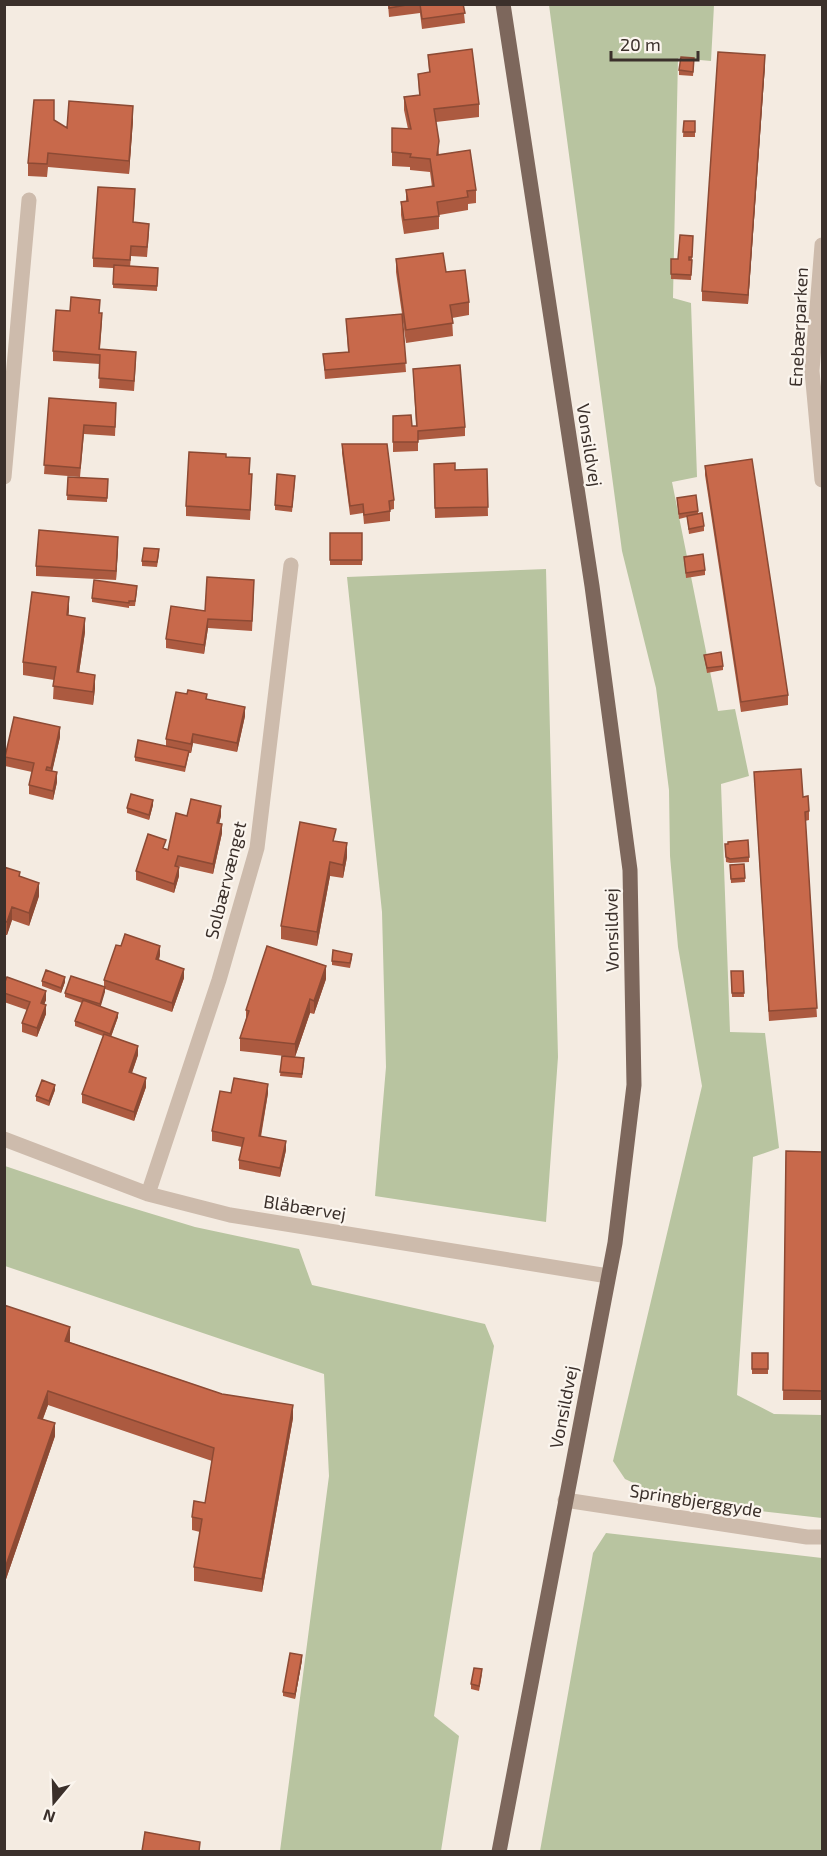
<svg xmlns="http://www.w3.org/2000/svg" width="827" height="1856" font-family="'Exo 2',sans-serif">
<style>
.green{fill:#b8c4a0}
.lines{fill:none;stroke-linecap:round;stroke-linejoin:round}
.minor{stroke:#cdbbac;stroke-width:15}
.major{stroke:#7d675c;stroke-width:15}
.wall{fill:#ac5a40}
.shaded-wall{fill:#8c4a34}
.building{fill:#c8694b;stroke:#8c4a34;stroke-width:1.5}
.labels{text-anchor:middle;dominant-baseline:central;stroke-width:4.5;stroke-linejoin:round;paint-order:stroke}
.street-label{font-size:18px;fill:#3b302b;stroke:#fbf5ee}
</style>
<rect width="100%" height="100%" fill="#f4ebe1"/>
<path class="green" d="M549 5H714L711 61 678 58 673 298 691 303 697 477 672 482 718 711 735 709 749 776 721 784 730 1032 765 1033 779 1148 753 1157 737 1395 774 1414 822 1415V1518L672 1501 625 1479 613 1461 702 1086 678 947 670 856 669 790 656 688 622 551Z
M546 569 558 1057 546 1222 375 1196 386 1067 382 912 347 577Z
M5 1166 106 1200 195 1227 299 1249 312 1285 485 1324 494 1346 434 1716 459 1736 441 1851H280L329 1476 324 1374 5 1266Z
M606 1533 822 1558V1851H540L593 1553Z"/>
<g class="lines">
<path class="minor" d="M822 245 812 371 822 480
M4 477 29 200
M4 1139 148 1194 230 1215 608 1276
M148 1194 219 980 257 848 291 565
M565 1500 807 1537H822"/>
<path class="major" d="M499 1852 615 1243 634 1085 630 870 592 586 503 4"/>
</g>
<path class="wall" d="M388 4H463L465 23 422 29 420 13 389 17Z
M428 55 479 104V117L436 122 439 155 476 190V203L468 204V210L439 215V229L404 234 401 215V202L406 201V190L432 187 430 172 410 170V167L392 166V128L408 129 404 110V97L419 95 418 74 429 72Z
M694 63 693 76 679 75V70Z
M765 65 748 304 702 301V291Z
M54 120 67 128 133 120 129 174 48 167 47 177 28 176V163Z
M684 121H695V137H683Z
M135 199 133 222 149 233 147 257 131 256 130 267 158 268 157 291 113 288V268L93 267V258Z
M693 236 691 280 671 279V259H678Z
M396 259 446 272 469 302V315L452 318 453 336 406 343 402 315 406 372 325 379 323 354 348 352 346 319 402 314 396 272Z
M100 313 102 322 100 349 136 361 134 391 99 388 100 364 53 361V351Z
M413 369 465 427V436L418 440V451L393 452V416L412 426H416Z
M49 398 116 412 115 436 84 434 80 477 44 474Z
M342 444 394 500V509L390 510V521L364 524 363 513 350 515 342 453Z
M226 457 250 474 252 483 250 520 186 516V506Z
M434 464 455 470 487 469 488 516 435 518Z
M705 466 788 695V705L741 712 705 475Z
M68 477 108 479 107 502 67 500Z
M295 481 292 512 275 510V505Z
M677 498 698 511V514L704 526V531L689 534 687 517 679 519Z
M330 533H362V565H330Z
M118 547 116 580 36 576V566Z
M159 554 157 567 142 566V561Z
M684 557 705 570V575L686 578Z
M254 589 252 631 208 628 204 654 166 648V639L205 611Z
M137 591 135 606H129V608L92 602V598Z
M69 610 68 616 85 632 79 673 95 688 93 705 53 699 54 680 23 675V662Z
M704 655 723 666V670L707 673Z
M207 699 245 716 237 752 193 743 191 753H189L185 772 135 761V757L166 746V739Z
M60 737 52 771 57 782 53 800 29 794V785L32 772 5 766V757Z
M754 772 803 797 809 811V820L805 821 817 1017 769 1021Z
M153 805 149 820 127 813V808Z
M187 816H221L219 823 222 833 213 874 178 866 179 876 174 893 136 880V871L166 849 168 850Z
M336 841 347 857 343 878 330 876 317 946 281 939V926Z
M725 844H728L749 857V862L730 863 726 862Z
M744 864 745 882 731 883 730 865Z
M4 867 20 876 39 896 29 926 12 920 7 935H4Z
M160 955 159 960 184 978 172 1012 105 989 100 1006 118 1017 111 1037 138 1055 132 1073 146 1087 134 1121 82 1103V1094L103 1036 75 1026V1021L82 1003 65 997V993L104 987V980Z
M352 958 350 968 332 965V961Z
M731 971H743L744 997H732Z
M326 979 314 1014 310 1013 295 1057 304 1063 302 1078 280 1076 282 1056 293 1057 240 1051V1038L246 1019V1010Z
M42 981 65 982 61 993 42 986Z
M4 984 46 1000 44 1004 46 1014 37 1037 22 1032V1023L27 1010 4 1002Z
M55 1090 49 1106 36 1101V1096Z
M231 1093H268L261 1137 286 1150 280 1177 239 1169V1160L242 1147 212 1141V1131Z
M786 1151 822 1152V1400H783Z
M4 1305 70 1341 69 1342 293 1418 262 1592 194 1581V1567L200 1532 192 1530V1517L205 1503 212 1461 48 1405 43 1419 55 1436 4 1585Z
M752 1353H768V1374H752Z
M302 1660 295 1699 283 1696V1692Z
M482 1674 479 1691 471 1689V1684Z"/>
<path class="shaded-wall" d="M765 55V65L748 304V295Z
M133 106V120L129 174V161Z
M118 537V547L116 580V571Z
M69 597V610L67 629V615Z
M85 618V632L77 686V672Z
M208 619V628L204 654V645Z
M95 675V688L93 705V692Z
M245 707V716L237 752V743Z
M60 727V737L51 777V768Z
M193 734V743L191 753V744Z
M57 772V782L53 800V791Z
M153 800V805L149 820V815Z
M221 806V816L217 832V823Z
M222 824V833L213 874V864Z
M347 843V857L343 878V865Z
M330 862V876L317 946V932Z
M179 867V876L174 893V884Z
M39 883V896L29 926V913Z
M12 907V920L7 935V922Z
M160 946V955L156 968V959Z
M326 966V979L314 1014V1001Z
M184 969V978L172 1012V1003Z
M65 977V982L61 993V988Z
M105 987V992L100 1009V1004Z
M46 991V1000L41 1013V1003Z
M310 999V1013L295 1057V1044Z
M46 1005V1014L37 1037V1028Z
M118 1013V1017L110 1039V1034Z
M138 1046V1055L129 1081V1072Z
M146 1078V1087L134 1121V1112Z
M268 1084V1093L259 1145V1136Z
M55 1085V1090L49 1106V1101Z
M286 1141V1150L280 1177V1168Z
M70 1327V1341L65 1354V1341Z
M48 1391V1405L38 1431V1418Z
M293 1405V1418L262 1592V1579Z
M55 1423V1436L4 1585V1571Z
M302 1655V1660L295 1699V1694Z"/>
<path class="building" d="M389 4H412L389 8Z
M420 4H463L465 13 422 19Z
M472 49 479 104 434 109 439 141 437 155 470 150 476 190 467 191 468 197 437 202 439 216 404 220 401 202 408 201 406 190 434 186 430 159 410 157 411 154 392 152V128L411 129 404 97 420 95 418 74 430 72 428 55Z
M718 52 765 55 748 295 702 291Z
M681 57 694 58 693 72 679 70Z
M34 100H54V120L67 128 69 101 133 106 129 161 48 153 47 164 28 163Z
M684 121H695V132H683Z
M98 187 135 189 133 222 149 224 147 247 131 246 130 260 93 258Z
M680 235 693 236 692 257H689V260H692L691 275 671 274V259H678Z
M443 253 446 272 465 270 469 302 450 305 453 323 406 330 396 259Z
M114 265 158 268 157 286 113 284Z
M71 297 100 300 99 313H102L99 349 136 352 134 381 99 378 100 355 53 351 56 310 70 311Z
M402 314 406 363 325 370 323 354 349 352 346 319Z
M460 365 465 427 418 431V442H393V416L411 415 412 426H417L413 369Z
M49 398 116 403 115 427 84 425 80 468 44 465Z
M342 444H387L394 500 389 501 390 511 364 515 363 504 350 506Z
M189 452 226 454V457L250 458 249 474H252L250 510 186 506Z
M752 459 788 695 741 702 705 466Z
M455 463V470L487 469 488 507 435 508 434 464Z
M277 474 295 476 292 507 275 505Z
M68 477 108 479 107 498 67 495Z
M696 495 698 511 679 514 677 498Z
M702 513 704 526 689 529 687 516Z
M39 530 118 537 116 571 36 566Z
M330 533H362V560H330Z
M144 548 159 549 157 562 142 561Z
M703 554 705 570 686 573 684 557Z
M207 577 254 580 252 621 208 619 204 645 166 639 171 606 205 611Z
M94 580 137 586 135 601H129V603L92 598Z
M32 592 69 597 67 615 85 618 77 672 95 675 93 692 53 686 56 667 23 662Z
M721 652 723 666 707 668 704 655Z
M188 690 207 694 206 699 245 707 237 743 193 734 191 744 166 739 176 692 187 694Z
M14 717 60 727 51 768 47 767 46 770 57 772 53 791 29 785 34 763 5 757Z
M138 740 189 751 185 767 135 757Z
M801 769 803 797 808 796 809 811 805 812 817 1008 769 1011 754 772Z
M131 794 153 800 149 815 127 808Z
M191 799 221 806 217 823 222 824 213 864 178 856 175 866 179 867 174 884 136 871 148 834 166 840 163 848 168 850 176 813 187 816Z
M300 822 336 829 333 841 347 843 343 865 330 862 317 932 281 926Z
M748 840 749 857 730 859 726 857 725 844H728V842Z
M744 864 745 878 731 879 730 865Z
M4 867 20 872 19 876 39 883 29 913 12 907 7 922 4 921Z
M125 934 160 946 156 959 184 969 172 1003 104 980 116 945 121 946Z
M267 946 326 966 314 1001 310 999 295 1044 240 1038 249 1011 246 1010Z
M333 950 352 954 350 963 332 961Z
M46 970 65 977 61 988 42 981Z
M731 971H743L744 993H732Z
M71 976 105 987 100 1004 65 993Z
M7 977 46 991 41 1003 46 1005 37 1028 22 1023 30 1002 4 993V984Z
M83 1000 118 1013 110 1034 75 1021Z
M104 1034 138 1046 129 1072 146 1078 134 1112 82 1094Z
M282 1056 304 1058 302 1074 280 1072Z
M234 1078 268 1084 259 1136 286 1141 280 1168 239 1160 244 1138 212 1131 220 1091 231 1093Z
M42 1080 55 1085 49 1101 36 1096Z
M786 1151 822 1152V1391L783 1390Z
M4 1305 70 1327 65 1341 222 1394 293 1405 262 1579 194 1567 202 1519 192 1517 194 1501 205 1503 214 1448 48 1391 38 1418 55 1423 4 1571Z
M752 1353H768V1369H752Z
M290 1653 302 1655 295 1694 283 1692Z
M474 1668 482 1669 479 1686 471 1684Z
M145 1832 200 1842 199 1851H142Z"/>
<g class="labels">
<g class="street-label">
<text transform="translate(798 327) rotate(-87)">Enebærparken</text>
<text transform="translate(590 445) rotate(81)">Vonsildvej</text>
<text transform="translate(225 880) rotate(-76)">Solbærvænget</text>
<text transform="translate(611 930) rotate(-91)">Vonsildvej</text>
<text transform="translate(305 1207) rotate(9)">Blåbærvej</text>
<text transform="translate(563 1407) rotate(-79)">Vonsildvej</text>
<text transform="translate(696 1500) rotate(9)">Springbjerggyde</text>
</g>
</g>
<rect width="827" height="1856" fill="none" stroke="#3b302b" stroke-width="12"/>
<g transform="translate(54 1802) rotate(199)" stroke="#fbf5ee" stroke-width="4.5" paint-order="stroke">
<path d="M0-4.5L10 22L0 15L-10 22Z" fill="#3b302b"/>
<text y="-9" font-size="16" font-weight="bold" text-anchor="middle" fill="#3b302b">N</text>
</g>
<path d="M611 51v9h87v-9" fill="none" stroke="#3b302b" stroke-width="3"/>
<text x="620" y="51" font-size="18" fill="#3b302b" stroke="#fbf5ee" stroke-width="4.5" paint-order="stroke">20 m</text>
</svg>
